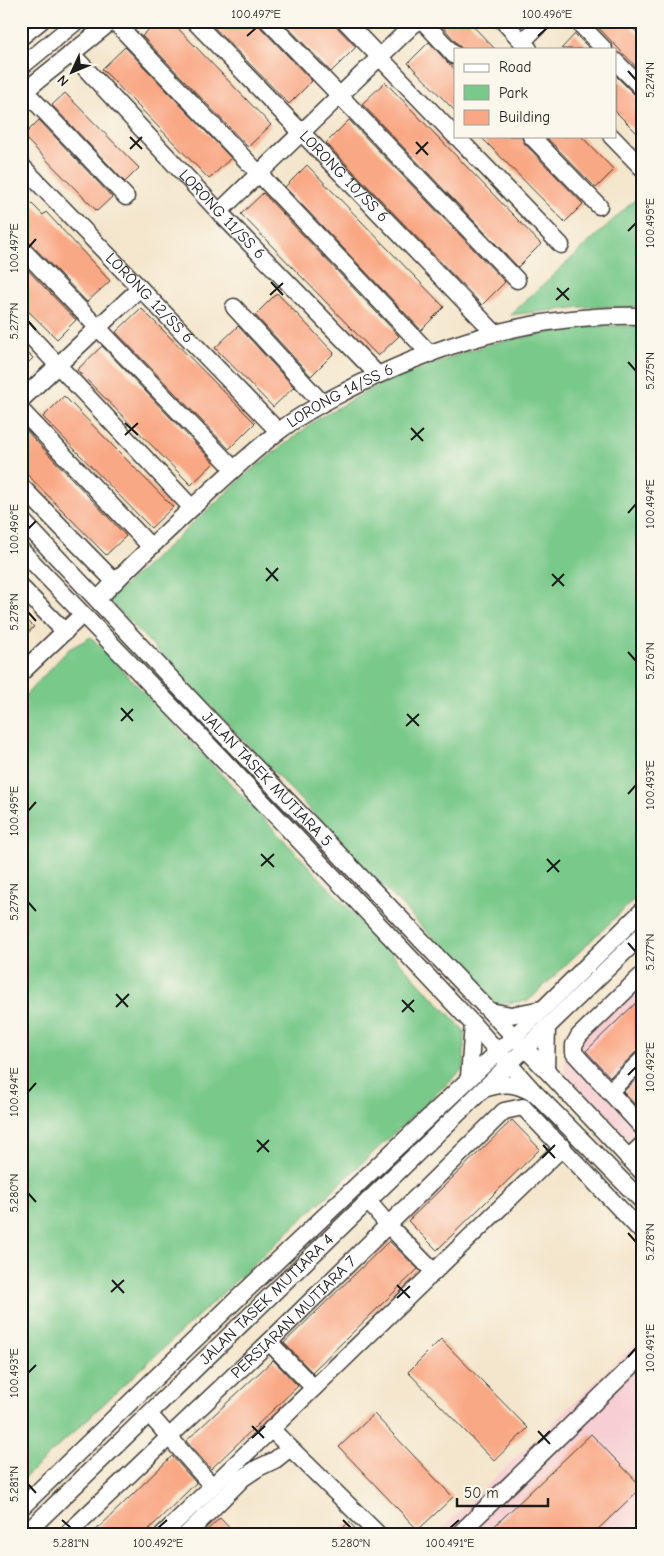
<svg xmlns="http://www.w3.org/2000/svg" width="664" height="1556" font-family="'Comic Neue',sans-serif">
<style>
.built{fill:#f7cfd2}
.green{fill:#79c98a;stroke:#4a7253}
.building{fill:#f9a885}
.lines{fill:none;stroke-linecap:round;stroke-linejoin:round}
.minor-casing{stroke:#3c3a36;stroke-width:19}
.minor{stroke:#fff;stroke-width:16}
.ticks{fill:none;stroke:#1c1c1c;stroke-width:2}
.labels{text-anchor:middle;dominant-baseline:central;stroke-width:4.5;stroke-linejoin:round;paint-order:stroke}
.street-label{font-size:16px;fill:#1c1c1c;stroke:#fbf7ec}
.neatline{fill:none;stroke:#1c1c1c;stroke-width:2}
.ticks-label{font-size:12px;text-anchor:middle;fill:#1c1c1c}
</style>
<rect width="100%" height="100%" fill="#fbf7ec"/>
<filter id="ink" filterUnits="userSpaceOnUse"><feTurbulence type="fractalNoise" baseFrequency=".02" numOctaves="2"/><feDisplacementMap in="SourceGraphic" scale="10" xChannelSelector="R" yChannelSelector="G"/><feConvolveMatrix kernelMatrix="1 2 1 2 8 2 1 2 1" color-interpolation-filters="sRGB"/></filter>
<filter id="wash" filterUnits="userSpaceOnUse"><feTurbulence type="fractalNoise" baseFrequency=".0096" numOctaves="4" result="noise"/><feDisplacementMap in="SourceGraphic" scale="20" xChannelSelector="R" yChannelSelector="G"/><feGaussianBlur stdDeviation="1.12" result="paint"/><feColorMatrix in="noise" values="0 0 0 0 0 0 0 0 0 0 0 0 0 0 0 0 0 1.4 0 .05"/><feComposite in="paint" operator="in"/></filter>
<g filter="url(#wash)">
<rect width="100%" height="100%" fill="#f4e6cc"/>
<path class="built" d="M643 961V1155L564 1072 567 1036Z
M643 1337V1535H435L554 1421Z"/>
<path class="green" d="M639 196 643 200V307H581L510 315Z
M586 326H643V891L528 1001 496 1004 109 600 249 472 319 418 380 384 466 352 494 343Z
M91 637 464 1030V1068L21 1481V700L69 649Z"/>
<g id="blocks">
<path class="building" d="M158 21H171L271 125 248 147 142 36Z
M208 21H258L261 28 312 81 289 104Z
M282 21H331L356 47 331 72Z
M447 21H468L495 49H462L442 26Z
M592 21H626L643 39V74Z
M575 34 590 49H561Z
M429 42 448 63 455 69V111L408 63Z
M125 47 231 158 209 179 102 69Z
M615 75 643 103V139L615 111Z
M385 82 541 244 518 267 362 104Z
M65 93 139 168 125 182 52 105Z
M39 120 112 197 97 211 23 136Z
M349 120 505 282 482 305 326 143Z
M480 136H521L524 143 583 204 565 222Z
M545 136H581L614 170 596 188Z
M307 165 444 307 421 330 285 187Z
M21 193 43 215 46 212 110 281 87 302 28 241 21 238Z
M263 193 399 336 378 356 241 214Z
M21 263 76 320 57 339 21 304Z
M277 293 334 353 311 376 255 315Z
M141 308 255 423 229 449 116 332Z
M238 326 294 387 273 407 215 348Z
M21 346 33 358 21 370Z
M102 346 214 463 191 485 77 370Z
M64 396 173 507 151 528 43 417Z
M21 425 126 536 106 555 21 468Z
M21 614 34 627 21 639Z
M643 996V1049L636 1052 610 1077 586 1051Z
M643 1073V1113L623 1092Z
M512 1120 540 1149 437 1250 408 1221Z
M389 1241 418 1269 312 1372 284 1343Z
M441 1339 528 1428 494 1461 408 1372Z
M273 1360 298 1386 211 1469 186 1441Z
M374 1414 453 1497 418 1530 339 1447Z
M591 1434 642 1487 592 1535H485Z
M172 1456 196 1483 143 1535H91Z
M220 1518 236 1535H202Z
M349 1522 361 1535H336Z"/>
</g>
</g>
<g filter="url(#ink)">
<use href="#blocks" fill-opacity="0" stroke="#3c3a36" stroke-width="1"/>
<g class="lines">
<defs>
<g id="minor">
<path d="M114 21 430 354"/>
<path id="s1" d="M194 21 494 332"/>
<path d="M268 21 517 280"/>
<path d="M345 21 455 136"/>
<path d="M423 21 455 56"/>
<path d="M503 21 529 49"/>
<path d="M577 21 604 49"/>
<path d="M21 37 41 21"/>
<path d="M522 42 543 21"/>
<path id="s2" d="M71 53 219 212 377 374"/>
<path d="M615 61 643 89"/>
<path d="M21 67 77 21"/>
<path d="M25 91 126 197"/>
<path d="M21 94 112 21"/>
<path d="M456 136 561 245"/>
<path d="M531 136 599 206"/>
<path d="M611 136 643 169"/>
<path id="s3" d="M21 165 278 431"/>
<path d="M219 212 417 21"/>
<path d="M21 248 234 469"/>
<path d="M234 307 322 403"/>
<path d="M21 326 192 508"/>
<path d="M21 400 140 288"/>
<path d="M21 410 151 547"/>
<path d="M21 486 115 582"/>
<path id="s4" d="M21 519 214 724 546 1070 643 1173"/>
<path d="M21 550 202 738 473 1024 536 1094 643 1202"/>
<path d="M21 587 65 632"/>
<path id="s5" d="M98 599C129 567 161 537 193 507 221 481 248 455 278 432 297 417 320 404 342 393 434 344 538 313 643 316"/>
<path d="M21 673 82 615"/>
<path d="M643 974 579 1036 574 1045V1053L643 1128"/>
<path d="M490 1011 511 1015 542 1009"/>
<path d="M546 1070 547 1027"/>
<path d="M469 1077 473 1024"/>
<path d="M484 1089C503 1083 513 1082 531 1092"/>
<path d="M609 1092 643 1059"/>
<path d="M628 1158 643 1144"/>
<path d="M368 1201 389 1226 434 1272"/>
<path d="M269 1342 314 1388"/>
<path d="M149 1414 212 1486"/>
<path d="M271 1429 379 1535"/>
<path d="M21 1508 238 1298 543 1009 643 910"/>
<path id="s6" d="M24 1535 643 934"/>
<path id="s7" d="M66 1535 269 1342 504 1111 523 1107 643 1233"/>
<path d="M162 1535 563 1147"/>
<path d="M186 1535 243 1478 258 1468 275 1460 290 1448"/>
<path d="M458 1535 643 1355"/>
</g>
</defs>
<use href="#minor" class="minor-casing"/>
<use href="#minor" class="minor"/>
</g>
</g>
<path class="ticks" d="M247 36 256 28M538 36 547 28M628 71 636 80M130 137 142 149M416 142 428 155M130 149 142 137M416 154 428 142M628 231 636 223M28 248 36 239M271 282 283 295M557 288 569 300M270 295 283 283M556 300 569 288M28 321 36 330M628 362 636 371M125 423 138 435M411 428 423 441M125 435 138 423M411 440 424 428M628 513 636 504M28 529 36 521M266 568 278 581M552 574 564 586M266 581 278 568M552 586 564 574M28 612 36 621M628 652 636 661M121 708 133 721M407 714 419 726M121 721 133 709M406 726 419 714M628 794 636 785M28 811 36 802M261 854 274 867M547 859 559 872M261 866 274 854M547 872 560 860M28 902 36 911M628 943 636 952M116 994 128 1007M402 1000 414 1012M116 1007 129 994M402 1012 414 1000M628 1075 636 1067M28 1092 36 1083M257 1140 269 1152M543 1145 555 1158M257 1152 269 1140M542 1158 555 1145M28 1193 36 1202M628 1233 636 1242M112 1280 124 1293M397 1285 410 1298M111 1292 124 1280M397 1298 410 1286M628 1357 636 1348M28 1373 36 1365M252 1426 264 1438M538 1431 550 1444M252 1438 265 1426M538 1443 550 1431M28 1484 36 1493M62 1520 71 1528M343 1520 351 1528M158 1528 167 1520M450 1528 459 1520"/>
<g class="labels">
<g class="street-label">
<text stroke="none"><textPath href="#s1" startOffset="216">LORONG 10/SS 6</textPath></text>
<text stroke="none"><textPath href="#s2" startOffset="221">LORONG 11/SS 6</textPath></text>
<text stroke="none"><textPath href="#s3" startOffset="185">LORONG 12/SS 6</textPath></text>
<text stroke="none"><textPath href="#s5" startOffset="318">LORONG 14/SS 6</textPath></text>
<text stroke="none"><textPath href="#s4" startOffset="358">JALAN TASEK MUTIARA 5</textPath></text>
<text stroke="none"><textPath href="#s6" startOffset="338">JALAN TASEK MUTIARA 4</textPath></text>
<text stroke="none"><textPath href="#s7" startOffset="315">PERSIARAN MUTIARA 7</textPath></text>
</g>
</g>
<rect width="664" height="1556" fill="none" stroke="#fbf7ec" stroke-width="55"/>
<rect x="454" y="48" width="162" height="90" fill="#fbf7ec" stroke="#a29f99"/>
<rect x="464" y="64" width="25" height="8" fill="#ffffff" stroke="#a29f99"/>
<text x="499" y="72" font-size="15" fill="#1c1c1c">Road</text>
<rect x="464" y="85" width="25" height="15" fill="#79c98a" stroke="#a29f99"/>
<text x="499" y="98" font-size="15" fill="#1c1c1c">Park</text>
<rect x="464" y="110" width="25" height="15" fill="#f9a885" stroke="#a29f99"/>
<text x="499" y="122" font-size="15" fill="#1c1c1c">Building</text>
<g transform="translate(72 72) rotate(226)" stroke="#fbf7ec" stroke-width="4" paint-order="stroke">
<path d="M0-4L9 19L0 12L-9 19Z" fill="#1c1c1c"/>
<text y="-8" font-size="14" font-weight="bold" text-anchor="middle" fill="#1c1c1c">N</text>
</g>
<path d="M457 1498v8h91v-8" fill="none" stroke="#1c1c1c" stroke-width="2.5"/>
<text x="464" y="1498" font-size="15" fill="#1c1c1c" stroke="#fbf7ec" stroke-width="4" paint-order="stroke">50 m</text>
<rect x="28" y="28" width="608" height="1500" class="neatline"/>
<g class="ticks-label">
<text x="256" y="18">100.497°E</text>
<text x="547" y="18">100.496°E</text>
<text transform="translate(650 80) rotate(-90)" y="4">5.274°N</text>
<text transform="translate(650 223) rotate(-90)" y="4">100.495°E</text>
<text transform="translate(14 248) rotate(-90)" y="4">100.497°E</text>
<text transform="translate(14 321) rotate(-90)" y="4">5.277°N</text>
<text transform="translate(650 371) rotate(-90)" y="4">5.275°N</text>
<text transform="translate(650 504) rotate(-90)" y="4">100.494°E</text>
<text transform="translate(14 529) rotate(-90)" y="4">100.496°E</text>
<text transform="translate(14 612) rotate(-90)" y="4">5.278°N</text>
<text transform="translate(650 661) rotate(-90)" y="4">5.276°N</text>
<text transform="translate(650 785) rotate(-90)" y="4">100.493°E</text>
<text transform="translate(14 811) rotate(-90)" y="4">100.495°E</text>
<text transform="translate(14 902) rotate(-90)" y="4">5.279°N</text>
<text transform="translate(650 952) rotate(-90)" y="4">5.277°N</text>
<text transform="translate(650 1067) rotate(-90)" y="4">100.492°E</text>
<text transform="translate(14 1092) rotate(-90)" y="4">100.494°E</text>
<text transform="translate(14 1193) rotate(-90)" y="4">5.280°N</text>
<text transform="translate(650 1242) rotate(-90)" y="4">5.278°N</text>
<text transform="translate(650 1348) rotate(-90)" y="4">100.491°E</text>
<text transform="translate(14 1373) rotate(-90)" y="4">100.493°E</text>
<text transform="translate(14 1484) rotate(-90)" y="4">5.281°N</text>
<text x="71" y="1547">5.281°N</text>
<text x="158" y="1547">100.492°E</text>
<text x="351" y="1547">5.280°N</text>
<text x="450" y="1547">100.491°E</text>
</g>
</svg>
